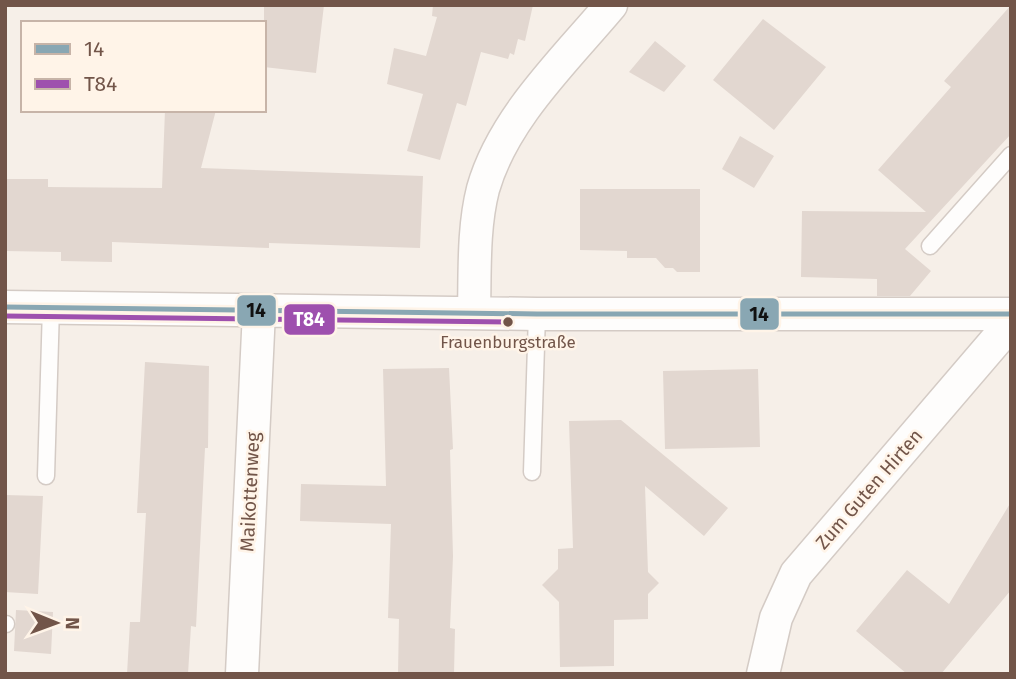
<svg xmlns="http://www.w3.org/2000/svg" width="1016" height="679" font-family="'Fira Sans',sans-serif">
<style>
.building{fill:#e2d7d0}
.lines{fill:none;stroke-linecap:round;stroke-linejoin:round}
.lane-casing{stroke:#d4cbc5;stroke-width:19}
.street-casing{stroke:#d4cbc5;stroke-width:35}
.lane{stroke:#fefdfc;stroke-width:16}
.street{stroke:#fefdfc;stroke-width:32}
.bus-1-casing{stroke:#fff4e8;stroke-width:10}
.bus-2-casing{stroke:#fff4e8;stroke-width:10}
.bus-1{stroke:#89a7b3;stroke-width:5}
.bus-2{stroke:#9e50ae;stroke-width:5}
.bus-dot{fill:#725549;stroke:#fff4e8;stroke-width:2.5}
.labels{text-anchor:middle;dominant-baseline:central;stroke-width:5;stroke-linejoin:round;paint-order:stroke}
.bus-label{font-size:17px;fill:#725549;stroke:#fff4e8}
.street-label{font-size:19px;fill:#725549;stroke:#fff4e8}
.line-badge{stroke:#fff4e8;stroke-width:2.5}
.badge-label{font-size:19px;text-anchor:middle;font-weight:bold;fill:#fff}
.pale-badge-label{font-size:19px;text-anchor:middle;font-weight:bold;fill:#111}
</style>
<rect width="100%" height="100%" fill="#f6efe8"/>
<path class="building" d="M264 5H324L316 73 264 67Z
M433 5H533L525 41 518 39 514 55 510 53 508 59 481 52 466 106 457 103 440 160 407 151 423 94 387 84 394 48 426 56 437 17 432 16Z
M1011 5V134L905 249 931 271 910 296H877V279L801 277 802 211 926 212 878 170 951 87 944 81Z
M763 19 826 67 774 130 713 80Z
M655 41 686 66 664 92 629 72Z
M165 110H216L201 168 423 176 420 248 269 243V248L112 242V262L61 261V252L5 251V179H48V187L162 188Z
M740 136 774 156 754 188 722 169Z
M580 189H700V272H677L673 268H665L656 258H627V251L580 250Z
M145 362 209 366 208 448H205L196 627 191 626 188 674H127L130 622H140L146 513H137Z
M449 368 453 449 450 450 453 556 450 628 455 629 454 674H398L399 619 388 618 391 524 300 521 301 484 386 486 383 369Z
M758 369 760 447 665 449 663 371Z
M621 420 728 508 704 536 645 486 648 572 659 583 648 594V619L614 620V666L560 667 559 602 542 585 558 569V549L573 548 569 421Z
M5 495 43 496 38 594 5 592Z
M1011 502V590L941 674H907L856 631 907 570 949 604Z
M16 610 53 612 51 654 14 651Z"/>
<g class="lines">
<defs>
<path id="lane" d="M930 246 1011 155
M532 472 537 314
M46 476 51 307
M5 624H6"/>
<path id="street" d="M5 307 537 314H1011
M474 312C475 272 473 228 483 189 503 118 565 60 611 5
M242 674 259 311
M763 674 776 618 796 574 1011 323"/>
</defs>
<use href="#lane" class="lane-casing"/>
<use href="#street" class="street-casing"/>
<use href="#lane" class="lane"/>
<use href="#street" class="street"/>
<defs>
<path id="bus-1" d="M5 307 537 314H1011"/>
<path id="bus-2" d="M5 316 509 322"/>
</defs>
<use href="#bus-1" class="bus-1-casing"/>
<use href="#bus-2" class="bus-2-casing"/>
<use href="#bus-1" class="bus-1"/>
<use href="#bus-2" class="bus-2"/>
</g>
<circle class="bus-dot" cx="508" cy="322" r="6"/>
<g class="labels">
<g class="bus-label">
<text x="508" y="342">Frauenburgstraße</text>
</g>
<g class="street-label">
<text transform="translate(869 489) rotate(-49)">Zum Guten Hirten</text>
<text transform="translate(250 492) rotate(-87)">Maikottenweg</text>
</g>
</g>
<g class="line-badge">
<rect x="236" y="294" width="41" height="33" rx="7" fill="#89a7b3"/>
<rect x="739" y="297" width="41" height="34" rx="7" fill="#89a7b3"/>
<rect x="283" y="303" width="53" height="33" rx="7" fill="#9e50ae"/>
</g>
<g class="badge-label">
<text x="309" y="326">T84</text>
</g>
<g class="pale-badge-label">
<text x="256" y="317">14</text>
<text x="759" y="321">14</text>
</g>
<rect width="1016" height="679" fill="none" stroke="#725549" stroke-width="14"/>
<rect x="21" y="21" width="245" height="91" fill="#fff4e8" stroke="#c7b4a8" stroke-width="2"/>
<rect x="35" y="44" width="35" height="10" fill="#89a7b3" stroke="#c7b4a8" stroke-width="2"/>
<text x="84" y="56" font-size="21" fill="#725549">14</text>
<rect x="35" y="79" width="35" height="10" fill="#9e50ae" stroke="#c7b4a8" stroke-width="2"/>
<text x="84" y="91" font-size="21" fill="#725549">T84</text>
<g transform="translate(56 623) rotate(91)" stroke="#fff4e8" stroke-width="5" paint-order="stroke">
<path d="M0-5L12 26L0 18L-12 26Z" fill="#725549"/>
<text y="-10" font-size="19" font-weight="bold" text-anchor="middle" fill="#725549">N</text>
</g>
</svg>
